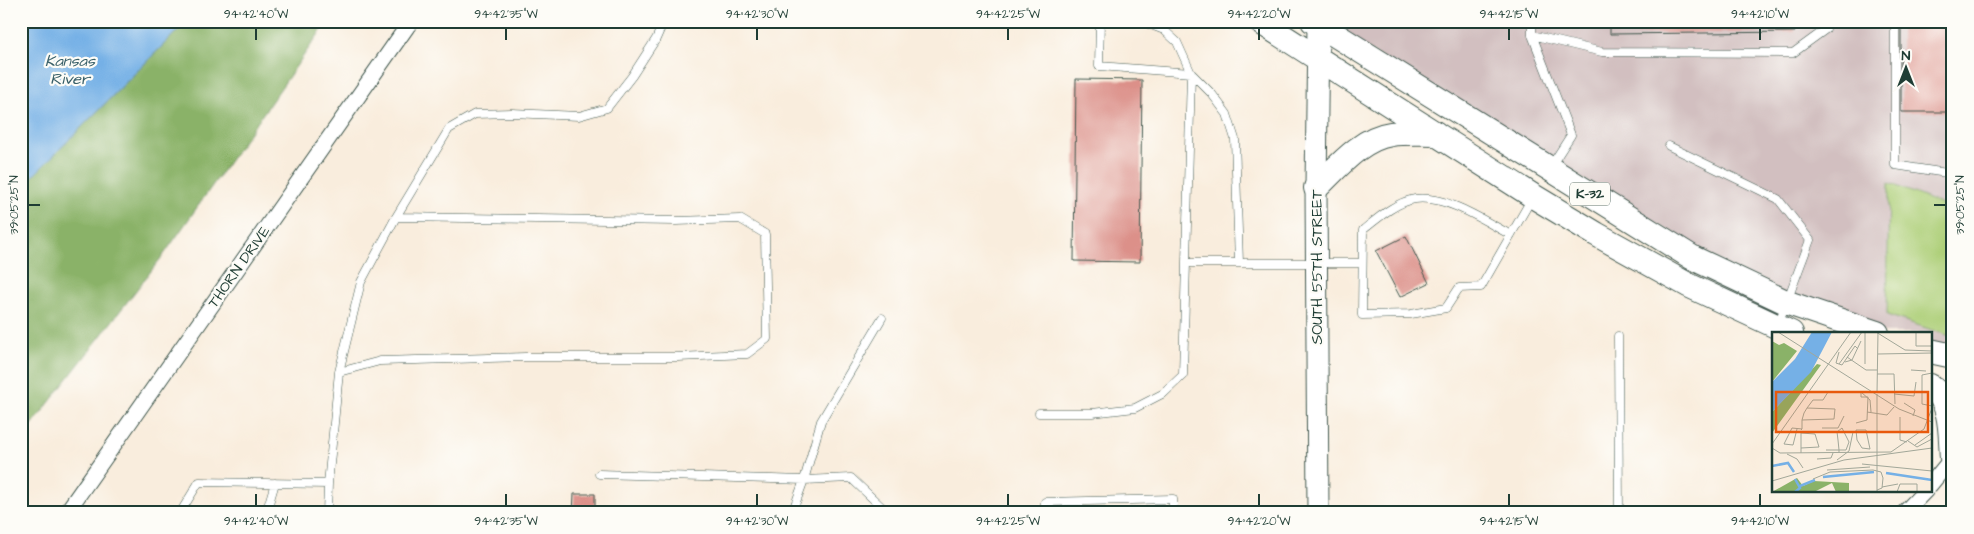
<svg xmlns="http://www.w3.org/2000/svg" width="1974" height="534" font-family="'Architects Daughter',sans-serif">
<style>
.industrial{fill:#d2bfc0}
.green{fill:#adcf78;stroke:#668656}
.forest{fill:#8ab268;stroke:#54784e}
.water{fill:#75b0e6;stroke:#4a768d}
.building{fill:#dc9089}
.lines{fill:none;stroke-linecap:round;stroke-linejoin:round}
.lane-casing{stroke:#40574d;stroke-width:9}
.street-casing{stroke:#40574d;stroke-width:17}
.secondary-casing{stroke:#40574d;stroke-width:23}
.primary-casing{stroke:#40574d;stroke-width:26}
.lane{stroke:#fff;stroke-width:8}
.street{stroke:#fff;stroke-width:15}
.secondary{stroke:#fff;stroke-width:21}
.primary{stroke:#fff;stroke-width:24}
.ticks{fill:none;stroke:#1f3d34;stroke-width:2}
.labels{text-anchor:middle;dominant-baseline:central;stroke-width:4.5;stroke-linejoin:round;paint-order:stroke}
.shield{fill:#fdfcf7;stroke:#62766e;stroke-width:1}
.shield-label{font-size:14px;font-weight:bold;fill:#1f3d34}
.street-label{font-size:15px;fill:#1f3d34;stroke:#fdfcf7}
.water-label{font-size:16px;font-style:italic;fill:#396069;stroke:#fdfcf7}
.inset-river{fill:none;stroke:#75b0e6;stroke-width:2.5}
.inset-road{fill:none;stroke:#a2a799;stroke-width:1}
.view{fill:#e8590c;fill-opacity:0.15;stroke:#e8590c;stroke-width:2.5}
.inset-edge{fill:none;stroke:#1f3d34;stroke-width:2.5}
.neatline{fill:none;stroke:#1f3d34;stroke-width:2}
.ticks-label{font-size:12px;text-anchor:middle;fill:#1f3d34}
</style>
<rect width="100%" height="100%" fill="#fdfcf7"/>
<filter id="ink" filterUnits="userSpaceOnUse"><feTurbulence type="fractalNoise" baseFrequency=".02" numOctaves="2"/><feDisplacementMap in="SourceGraphic" scale="10" xChannelSelector="R" yChannelSelector="G"/><feConvolveMatrix kernelMatrix="1 2 1 2 8 2 1 2 1" color-interpolation-filters="sRGB"/></filter>
<filter id="wash" filterUnits="userSpaceOnUse"><feTurbulence type="fractalNoise" baseFrequency=".0096" numOctaves="4" result="noise"/><feDisplacementMap in="SourceGraphic" scale="20" xChannelSelector="R" yChannelSelector="G"/><feGaussianBlur stdDeviation="1.12" result="paint"/><feColorMatrix in="noise" values="0 0 0 0 0 0 0 0 0 0 0 0 0 0 0 0 0 1.4 0 .05"/><feComposite in="paint" operator="in"/></filter>
<g filter="url(#wash)">
<rect width="100%" height="100%" fill="#f9eddd"/>
<path class="industrial" d="M1321 21H1953V355L1930 351V333H1877L1788 303Z"/>
<path class="green" d="M1889 183 1953 209V337L1887 315Z"/>
<path class="forest" d="M187 21H328L165 253 21 439V188Z"/>
<path class="water" d="M21 21H187L21 188Z"/>
<g id="blocks">
<path class="building" d="M1610 21H1795V32L1610 34Z
M1901 21H1953V112H1901Z
M1076 79 1142 80 1140 262 1074 261Z
M1406 236 1429 283 1400 297 1376 251Z
M574 494H595V513H573Z"/>
</g>
</g>
<g filter="url(#ink)">
<use href="#blocks" fill-opacity="0" stroke="#40574d" stroke-width="1"/>
<g class="lines">
<defs>
<path id="lane" d="M1141 21 1164 30 1177 42 1191 73 1212 94 1227 114 1235 139 1239 263
M1532 21V35L1571 135 1551 166
M1895 21V165L1953 174
M1532 35 1602 52 1793 53 1826 29V21
M1669 146 1778 199 1810 240 1778 325
M396 217 449 129 475 114 512 113 579 116 607 108 632 76 656 39 664 21
M1511 235C1484 221 1447 195 1415 199 1396 202 1378 218 1363 230L1362 315 1411 314 1446 308 1459 288 1481 287 1532 198
M1186 263H1362
M1618 336 1619 513
M1039 413H1092L1135 408 1164 393 1183 375 1191 73 1099 66 1100 21
M599 474 804 480 821 421 882 318
M328 484 339 372 361 282 396 217 676 221 740 219 765 234 767 339 747 354 678 357H525L380 361 339 372
M180 513 199 482 328 484 327 513
M266 513 275 483
M792 513 804 480 851 478 888 513
M1045 513V502L1173 499V513"/>
<path id="street" d="M1930 485 1953 457
M66 513 411 21
M1904 513 1926 490"/>
<path id="secondary" d="M1318 24 1316 188 1318 513"/>
<path id="primary" d="M1259 21 1533 196 1596 234 1688 285 1791 333
M1313 21 1693 258 1788 303 1877 333
M1316 188C1337 168 1361 138 1391 134 1405 132 1420 133 1435 133
M1930 351 1953 356
M1930 386C1953 402 1950 433 1952 458"/>
</defs>
<use href="#lane" class="lane-casing"/>
<use href="#street" class="street-casing"/>
<use href="#secondary" class="secondary-casing"/>
<use href="#primary" class="primary-casing"/>
<use href="#lane" class="lane"/>
<use href="#street" class="street"/>
<use href="#secondary" class="secondary"/>
<use href="#primary" class="primary"/>
</g>
</g>
<path class="ticks" d="M256 28V40M506 28V40M757 28V40M1008 28V40M1259 28V40M1509 28V40M1760 28V40M28 205H40M1934 205H1946M256 494V506M506 494V506M757 494V506M1008 494V506M1259 494V506M1509 494V506M1760 494V506"/>
<g class="labels">
<rect class="shield" x="1570" y="182.5" width="40" height="23" rx="4"/>
<g class="shield-label">
<text x="1590" y="194">K-32</text>
</g>
<g class="street-label">
<text transform="translate(239 267) rotate(-55)">THORN DRIVE</text>
<text transform="translate(1317 267) rotate(-90)">SOUTH 55TH STREET</text>
</g>
<g class="water-label">
<text x="70" y="61">Kansas<tspan x="70" dy="18">River</tspan></text>
</g>
</g>
<g transform="translate(1772 332)">
<rect width="160" height="160" fill="#f9eddd"/>
<path d="M0 9 7 13 12 11 25 19 0 50ZM45 32 49 33 0 101V80ZM25 146 31 154 42 149 77 151V159L64 160 60 151 42 160H0Z" fill="#8ab268"/>
<path d="M40 0H60L39 40 0 80V50L23 27Z" fill="#75b0e6"/>
<path class="inset-river" d="M0 134 16 131 22 140M114 141 160 148M51 145 102 140M28 154 43 148M23 160 28 156 23 147"/>
<path class="inset-road" d="M6 0 127 77 160 90M104 0 133 18 160 19M144 0V14H160M67 20 64 31 70 33 83 14 86 17M106 22 160 21M75 25 94 38H105M73 30 80 28 89 9M67 32 90 0M93 32V0M139 38 154 39M160 41 150 43V72L160 74M105 42H122L123 72M89 60 98 68 99 80M105 61 106 0M122 62 142 64 144 50M132 71 143 78 141 84M35 76 41 68H51L56 60M95 80 115 83 122 75M128 85V108L135 110M84 91 95 88 96 65H89V60M50 96H66L72 84M25 97 21 113 12 112 20 96 30 97 29 98M30 97V88L32 81 35 76 63 77 62 87 30 88M84 98H94L98 117 90 116 85 108ZM136 109 145 115 160 107M0 112 79 0M143 113 160 101M0 116 8 121 119 120 152 97 160 76M54 118H74L77 110 70 96 65 100 66 108 67 118V121M29 121V116L47 115 43 102 29 101V116M15 122 25 127 31 136M45 127 59 126 61 121M65 128 77 119 81 100M90 132 160 139M55 138 98 135M41 147 58 140 101 138 109 140 111 146 110 156 105 158M0 149 72 128 160 116M110 155 126 152M105 160V62M125 160 128 152H145V160"/>
<path class="view" d="M4 60H156V100H4Z"/>
<rect width="160" height="160" class="inset-edge"/>
</g>
<rect width="1974" height="534" fill="none" stroke="#fdfcf7" stroke-width="55"/>
<g transform="translate(1906 68)" stroke="#fdfcf7" stroke-width="4" paint-order="stroke">
<path d="M0-4L9 19L0 12L-9 19Z" fill="#1f3d34"/>
<text y="-8" font-size="14" font-weight="bold" text-anchor="middle" fill="#1f3d34">N</text>
</g>
<rect x="28" y="28" width="1918" height="478" class="neatline"/>
<g class="ticks-label">
<text x="256" y="18">94°42'40"W</text>
<text x="506" y="18">94°42'35"W</text>
<text x="757" y="18">94°42'30"W</text>
<text x="1008" y="18">94°42'25"W</text>
<text x="1259" y="18">94°42'20"W</text>
<text x="1509" y="18">94°42'15"W</text>
<text x="1760" y="18">94°42'10"W</text>
<text transform="translate(14 205) rotate(-90)" y="4">39°05'25"N</text>
<text transform="translate(1960 205) rotate(-90)" y="4">39°05'25"N</text>
<text x="256" y="525">94°42'40"W</text>
<text x="506" y="525">94°42'35"W</text>
<text x="757" y="525">94°42'30"W</text>
<text x="1008" y="525">94°42'25"W</text>
<text x="1259" y="525">94°42'20"W</text>
<text x="1509" y="525">94°42'15"W</text>
<text x="1760" y="525">94°42'10"W</text>
</g>
</svg>
